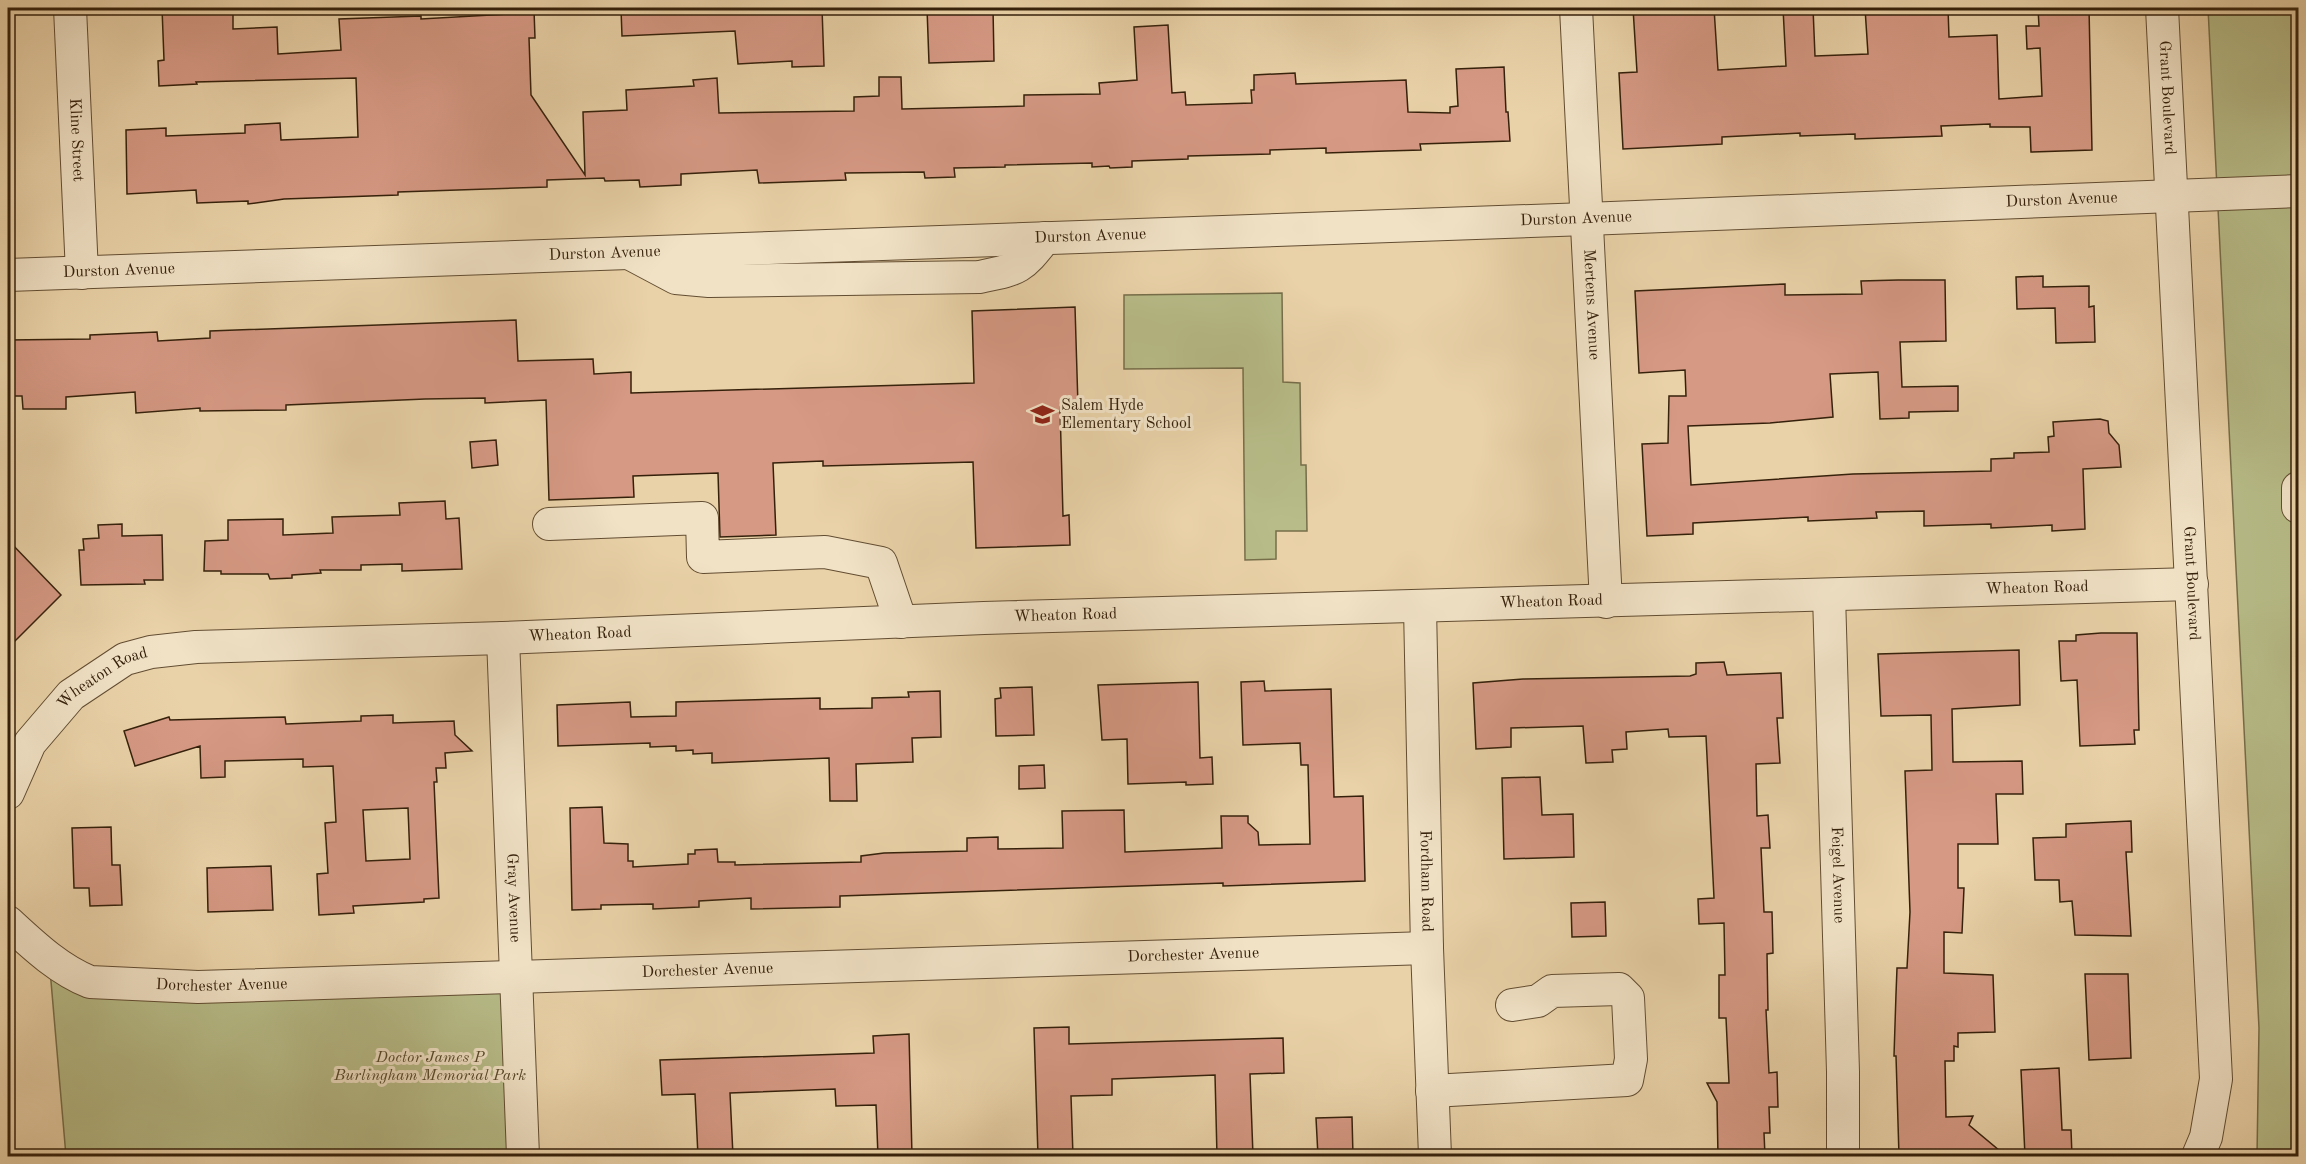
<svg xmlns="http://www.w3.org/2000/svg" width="2306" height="1164" font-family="'Old Standard TT',serif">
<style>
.green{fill:#b7bc88;stroke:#766e4a;stroke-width:1.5}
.building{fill:#d69984;stroke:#35210b;stroke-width:1.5;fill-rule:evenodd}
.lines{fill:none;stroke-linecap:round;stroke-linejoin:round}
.minor-casing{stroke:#624d32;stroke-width:34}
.minor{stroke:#f1e2c6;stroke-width:32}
.labels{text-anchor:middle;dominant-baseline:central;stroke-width:6;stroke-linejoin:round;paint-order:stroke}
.street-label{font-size:16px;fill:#35210b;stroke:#f1e2c6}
.poi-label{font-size:16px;fill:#35210b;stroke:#f1e2c6;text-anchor:start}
.park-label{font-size:16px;font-style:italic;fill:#56482a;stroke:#f1e2c6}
</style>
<rect width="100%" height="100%" fill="#ead2a8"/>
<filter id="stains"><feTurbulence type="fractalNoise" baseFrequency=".00333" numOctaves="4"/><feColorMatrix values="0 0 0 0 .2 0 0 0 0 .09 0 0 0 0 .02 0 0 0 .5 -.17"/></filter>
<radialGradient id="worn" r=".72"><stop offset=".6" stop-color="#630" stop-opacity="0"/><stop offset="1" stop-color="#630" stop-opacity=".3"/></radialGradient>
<path class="green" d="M2208 8H2298V1156H2257L2259 1028Z
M1282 293 1283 382 1300 383 1301 465H1306L1307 531H1276V559L1245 560 1243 368 1124 369V295Z
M49 958 74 976H516L523 1156H66Z"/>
<path class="building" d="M162 8H233V29L277 27 278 54 341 50 339 19 421 16V19L508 14V11L534 10 535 38H529L531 95 585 175 583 112 627 110 626 90 694 86 693 80 717 78 719 113 854 111V97L879 96V77H901L902 109 1024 106V95L1100 94 1099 83 1137 80 1134 27 1168 25 1172 93 1185 92 1186 105 1252 103 1251 90H1254V75L1295 73 1296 84 1406 80 1408 112 1450 113V107L1458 106 1456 69 1504 67 1506 112H1508L1510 141 1420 144 1421 150 1386 151 1326 153V148L1270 150V154L1188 156V159L1132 161V167L1110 168 1109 166 1092 167V163L1005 165V167L954 168 955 177 925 178 924 172 845 173 846 180 759 183 757 170 681 174V185L640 187 639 180 605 181 604 178 547 180V187L398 192V195L284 199 248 204V201L197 203 196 190 127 194 126 130 166 128V136L245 133V125L280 123 281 140 358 137 356 78 196 82 197 84 159 86 158 61 164 60Z
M638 8H822L824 66 792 67V61L738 64 735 31 622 36 621 9Z
M927 8H993L994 61 929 63Z
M1633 8H1714L1718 70 1786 66 1783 8H1813L1815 56 1868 54 1865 8H1948L1949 37 1997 35 1999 99 2042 96 2040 48 2027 49 2026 26H2039L2038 8H2089L2092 150 2031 152 2030 127H1990V124L1941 126 1942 136 1855 139V134L1800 136V133L1722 137V144L1623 149 1619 73 1637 72Z
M2043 276V287L2089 286V307L2094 306 2095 342 2056 343 2055 308 2017 309 2016 277Z
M1898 280H1945L1946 341 1900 342 1902 387 1958 386V411L1909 412V418L1880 419 1878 372 1830 374 1833 417 1770 423 1688 426 1691 485 1853 474 1991 471V459L2014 458V453L2049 452 2048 437 2054 436 2053 422 2100 419 2108 421 2109 433 2119 445 2121 467 2083 469 2085 529 2052 531V525L1991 528V524L1924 526V511L1876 512 1877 518 1808 521V517L1693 523V534L1647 536 1642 444 1668 443 1669 396H1686L1685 370 1639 373 1635 291 1785 284V295L1862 294 1861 281Z
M1075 307 1078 406 1060 407 1063 516 1069 515 1070 545 976 548 973 462 823 466V461L773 463 776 535 720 537 718 473 633 476 634 497 549 500 546 400 485 403V398L425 399 286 405V410L200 411V408L136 413 135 392 66 397V409H23L22 396H8V340L90 339V335L157 332 158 341 210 338V331L516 320 518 361 593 359 594 374 631 372V393L974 383 972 311Z
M496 440 498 465 472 468 470 442Z
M445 501 446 519 459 518 462 569 402 571V564L361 565V570H320L321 573 292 575V578L270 579 268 574H221V571H204L205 541 228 540V520L283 519V535L333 533 332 517 400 515 399 503Z
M122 524V536L162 535 163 580H144L145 584 81 585 79 550H84L83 539 99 538 98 525Z
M8 540 61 595 8 648Z
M2101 633H2137L2139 730H2134L2135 744 2080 746 2077 680 2061 681 2059 641H2076V635Z
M2019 650 2020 705 1952 709 1953 762 2022 761 2023 794H1996L1998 844H1958V888H1964L1962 933 1944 932V973L1993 975 1995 1032 1958 1033V1047L1954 1046V1061H1945L1946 1117 1973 1116 1969 1125 2006 1156H1899L1896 1056H1894L1896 994 1897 968H1907L1910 912 1905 771 1932 770 1931 715 1881 716 1878 654Z
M1724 662 1727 675 1781 673 1783 718H1777L1780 763 1756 764 1757 816 1768 815 1770 848H1761L1764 912H1772L1773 953 1767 954 1768 1010H1766L1769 1073 1777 1072 1778 1107H1769L1770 1133H1764L1765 1156H1718L1717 1102 1707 1083H1729L1726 1018H1719V975H1725L1724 923 1699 924 1698 899 1714 898 1706 736 1669 737 1668 729 1626 732 1627 749 1612 750 1613 762 1586 763 1583 726 1511 728V747L1476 749 1473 683 1523 679 1690 676 1696 674V663Z
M1264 681 1265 691 1331 689 1334 797 1363 796 1365 881 1223 886V883L840 896V907L751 909V898L699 901V907L653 909V904L601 905V909L572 910 570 808 602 807 604 843 628 844V861H633V867L688 864V854H695V850L717 849 718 862H735V865L861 862V856L884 853 967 851V838L998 837V849L1063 848 1062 811 1124 810 1125 852 1222 848 1221 816H1248V823L1258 832 1259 845 1310 844 1308 765H1301L1300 743 1243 745 1241 682Z
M1198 682 1200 758 1212 757 1213 784 1186 785V782L1128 784 1127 739 1102 740 1098 685Z
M1032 687 1034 735 996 736 995 699 1001 698 1000 688Z
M940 691 941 737 912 738 913 762 856 764 857 801H830L829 758 712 763V753L693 754V750L676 751V746L650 747V743L558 746 557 705 630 702 631 717 676 716V702L820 698V709L872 708V698L909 697 908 692Z
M393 715V723L454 721 455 735 472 751 445 753 446 768H436L437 782H434L439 898 424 899V902L353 906 354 913 319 915 317 874 328 873 325 823 336 822 333 766 303 767V759L225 761V777L201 778 200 746 135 766 124 731 169 717 170 720 285 717 286 724 361 721V716ZM408 808 410 859 366 861 363 810Z
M1044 765 1045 788 1019 789V766Z
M1540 777 1542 815 1573 814 1574 857 1504 859 1502 778Z
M2131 821 2132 852H2126L2131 936 2075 935 2072 901 2060 902 2059 880H2035L2033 838 2066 837V824Z
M111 827 112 865H120L122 905 90 906 89 888H74L72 828Z
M271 866 273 910 208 912 207 868Z
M1605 902 1606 936 1572 937 1571 903Z
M2085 974H2128L2131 1058 2089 1060Z
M1069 1027V1044L1283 1038 1284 1073 1250 1074 1253 1156H1217L1215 1075 1112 1079V1095L1071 1096 1073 1156H1038L1034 1028Z
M909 1034 912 1156H878L876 1105 836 1106 835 1089 730 1093 733 1156H698L695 1094 662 1095 660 1060 874 1053 873 1036Z
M2059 1068 2062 1130H2071L2072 1156H2025L2021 1070Z
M1352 1117 1353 1156H1318L1316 1118Z"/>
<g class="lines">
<defs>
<g id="minor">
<path id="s1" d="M70 8 82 273"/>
<path id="s2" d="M1576 8 1606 602"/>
<path id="s3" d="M2162 8 2216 1079 2206 1137 2198 1156"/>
<path d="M629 253 676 278 709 281 979 277C1018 269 1020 270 1045 238"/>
<path id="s4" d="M8 275 1586 219 2298 191"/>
<path d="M2298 488V507"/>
<path d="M549 524 702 518 703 557 825 552 881 563 901 622"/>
<path id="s5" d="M1829 595 1843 1072V1156"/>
<path id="s6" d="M1420 607 1427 948 1435 1156"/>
<path id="s7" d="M503 638 523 1156"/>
<path id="s8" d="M8 793 30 743 71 695 125 659 151 652 196 647 503 638 984 618 2192 584"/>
<path id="s9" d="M8 922C33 945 58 969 90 982L198 987 1427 948"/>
<path d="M1432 1091 1627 1080 1631 1059 1628 998 1619 989 1552 991 1538 1001 1512 1005"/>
</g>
</defs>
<use href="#minor" class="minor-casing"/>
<use href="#minor" class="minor"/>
</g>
<defs>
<symbol id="school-bare" viewBox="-9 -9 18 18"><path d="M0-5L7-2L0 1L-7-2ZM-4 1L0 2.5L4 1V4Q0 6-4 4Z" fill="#8f2418" stroke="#f1e2c6" stroke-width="2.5" paint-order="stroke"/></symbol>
</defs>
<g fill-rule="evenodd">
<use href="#school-bare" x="1026" y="398" width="33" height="33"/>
</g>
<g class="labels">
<g class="street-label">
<text stroke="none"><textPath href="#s3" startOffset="90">Grant Boulevard</textPath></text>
<text stroke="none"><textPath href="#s1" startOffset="132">Kline Street</textPath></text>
<text stroke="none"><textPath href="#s4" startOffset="2055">Durston Avenue</textPath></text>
<text stroke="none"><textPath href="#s4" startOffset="1569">Durston Avenue</textPath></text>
<text stroke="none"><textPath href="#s4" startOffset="1083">Durston Avenue</textPath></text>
<text stroke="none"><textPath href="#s4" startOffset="597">Durston Avenue</textPath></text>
<text stroke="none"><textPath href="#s4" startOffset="111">Durston Avenue</textPath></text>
<text stroke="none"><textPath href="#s2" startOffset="297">Mertens Avenue</textPath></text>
<text stroke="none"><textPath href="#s3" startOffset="576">Grant Boulevard</textPath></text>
<text stroke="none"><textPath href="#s8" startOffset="2097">Wheaton Road</textPath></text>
<text stroke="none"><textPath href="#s8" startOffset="1611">Wheaton Road</textPath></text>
<text stroke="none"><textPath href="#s8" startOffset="1125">Wheaton Road</textPath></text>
<text stroke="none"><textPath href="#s8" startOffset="639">Wheaton Road</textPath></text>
<text stroke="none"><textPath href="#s8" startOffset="154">Wheaton Road</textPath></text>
<text stroke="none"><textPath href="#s5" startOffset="280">Feigel Avenue</textPath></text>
<text stroke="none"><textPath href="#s6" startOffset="274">Fordham Road</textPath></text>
<text stroke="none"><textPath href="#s7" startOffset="260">Gray Avenue</textPath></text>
<text stroke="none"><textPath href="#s9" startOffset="1206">Dorchester Avenue</textPath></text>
<text stroke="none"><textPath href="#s9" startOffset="720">Dorchester Avenue</textPath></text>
<text stroke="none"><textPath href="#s9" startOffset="234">Dorchester Avenue</textPath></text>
</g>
<g class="poi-label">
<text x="1061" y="406">Salem Hyde<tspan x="1061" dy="18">Elementary School</tspan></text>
</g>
<g class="park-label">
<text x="430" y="1058">Doctor James P<tspan x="430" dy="18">Burlingham Memorial Park</tspan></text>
</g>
</g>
<rect width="2306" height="1164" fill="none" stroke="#ead2a8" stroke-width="30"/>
<rect x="9" y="9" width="2288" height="1146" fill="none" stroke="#35210b" stroke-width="3"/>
<rect x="15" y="15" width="2276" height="1134" fill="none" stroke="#35210b" stroke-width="1.5"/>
<rect width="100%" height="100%" filter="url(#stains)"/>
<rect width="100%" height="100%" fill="url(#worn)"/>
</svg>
